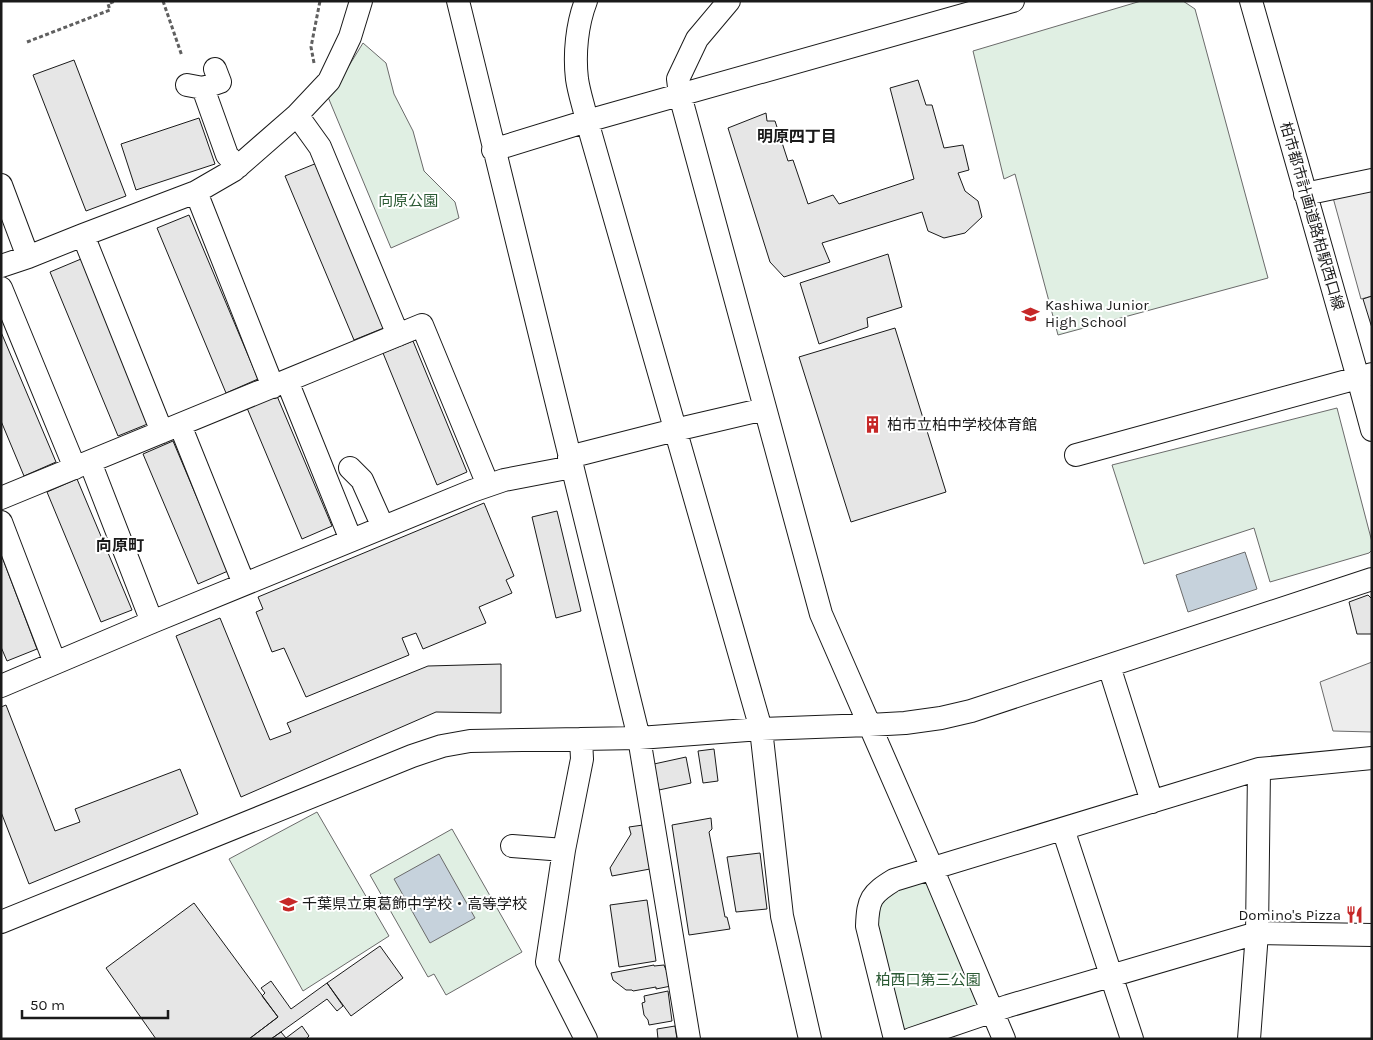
<svg xmlns="http://www.w3.org/2000/svg" width="1373" height="1040" font-family="Karla,'Noto Sans JP',sans-serif">
<style>
.green{fill:#e0efe3;stroke:#6a6a6a}
.parking{fill:#ededed;stroke:#6a6a6a}
.water{fill:#c6d2dc;stroke:#6a6a6a}
.building{fill:#e6e6e6;stroke:#1a1a1a}
.lines{fill:none;stroke-linecap:round;stroke-linejoin:round}
.minor-casing{stroke:#1a1a1a;stroke-width:24}
.path{stroke:#5f5f5f;stroke-width:3;stroke-dasharray:4 2.5;stroke-linecap:butt}
.minor{stroke:#fff;stroke-width:22}
.labels{text-anchor:middle;dominant-baseline:central;stroke-width:4;stroke-linejoin:round;paint-order:stroke}
.park-label{font-size:15px;fill:#2b5a34;stroke:#fff}
.street-label{font-size:15px;fill:#1a1a1a;stroke:#fff}
.poi-label{font-size:15px;fill:#1a1a1a;stroke:#fff;text-anchor:start}
.neighbourhood-label{font-size:16px;font-weight:bold;fill:#1a1a1a;stroke:#fff}
</style>
<rect width="100%" height="100%" fill="#fff"/>
<path class="green" d="M1141 1H1183L1195 9 1268 278 1058 335 1015 174 1004 179 973 51Z
M363 43 386 63 394 94 413 131 424 171 455 202 459 218 391 248 328 97 334 90Z
M1337 408 1372 542V550L1369 553 1270 582 1254 528 1144 564 1112 465Z
M317 812 389 936 303 991 229 859Z
M452 829 522 952 446 995 434 974 428 977 370 875Z
M920 877 929 882 982 1000 978 1008 906 1030 898 1026 873 924 879 899Z"/>
<path class="parking" d="M1372 188V296L1361 299 1332 194Z
M1372 662V732L1333 731 1320 682Z"/>
<path class="water" d="M1245 552 1257 589 1188 612 1176 575Z
M439 854 475 918 430 943 394 879Z"/>
<path class="building" d="M74 60 126 196 86 211 33 75Z
M918 80 926 105H932L944 148 963 145 969 170 958 173 965 191 978 201 982 217 965 233 944 238 928 231 922 212 822 243 830 262 784 277 770 262 728 128 766 113 767 121H775L788 161 793 160 808 204 833 195 839 204 914 179 890 88Z
M199 118 215 164 136 190 121 144Z
M317 163 386 327 354 340 285 176Z
M189 215 258 379 226 393 157 228Z
M888 254 902 307 867 318 868 327 819 344 800 283Z
M81 259 150 423 118 436 50 272Z
M1372 296V328L1363 299Z
M895 328 946 492 851 522 799 357Z
M1 332 56 462 24 476 1 421Z
M413 341 467 472 437 485 383 353Z
M277 396 332 526 302 539 247 408Z
M173 441 228 571 198 584 143 454Z
M77 479 132 610 101 622 47 492Z
M484 503 514 576 506 580 512 593 479 607 486 623 423 649 416 633 402 638 409 655 306 697 284 648 272 652 256 612 263 609 258 597Z
M557 511 581 611 556 618 532 517Z
M1 554 37 649 7 661 1 647Z
M1368 595 1372 599V634H1357L1349 602Z
M220 618 270 740 291 732 287 723 428 666 501 664V713L436 712 241 797 176 636Z
M6 705 55 831 80 822 75 809 180 769 198 814 29 884 1 812V707Z
M714 749 718 781 703 783 698 751Z
M686 757 691 783 659 790 654 764Z
M711 818 712 829 709 832 725 917H727L730 929 689 935 672 825Z
M643 825 650 869 612 876 610 868 631 834 629 827Z
M760 853 767 909 736 912 727 857Z
M647 900 656 961 619 967 610 905Z
M194 903 278 1017 249 1039H156L106 968Z
M380 946 403 978 351 1016 327 983Z
M654 965V966L664 965 666 970H667L671 986 656 989V987L633 991 632 990H626L613 980 611 973Z
M271 981 291 1009 327 983 343 1006 337 1011 327 999 271 1039H249L278 1017 262 996 265 993 261 988Z
M668 991 672 1021 649 1025 648 1020 644 1015 642 1003 645 1002 644 996Z
M302 1026 309 1036 306 1039H271L281 1032 286 1038Z
M675 1026 677 1039H658L657 1029Z"/>
<g class="lines">
<defs>
<path id="minor" d="M458 1 639 738 689 1039
M586 1C577 24 574 54 577 79 579 93 584 107 587 121L761 729 782 916 810 1039
M729 1 697 39 678 79 680 95 821 614 932 868 1004 1039
M1251 1 1358 378 1372 430
M187 85 203 88 227 155 238 167
M203 88 220 82 215 69
M297 115 320 147 398 335
M493 150 587 121 1013 1
M1 185 28 257
M196 192 273 387
M1305 194 1372 180
M83 235 162 432
M1 266 28 257 83 235 196 192 234 170 297 115 329 81 350 37 361 1
M1 288 75 468
M287 381 351 540
M180 425 244 584
M1076 455 1372 374
M569 457 675 430 765 409
M90 462 152 622
M350 468 362 480 383 527
M1 498 422 325 488 485
M1 522 55 663
M1109 666 1152 802
M1 686 152 622 472 491 504 480 572 467
M581 739 582 759 564 850 547 962 586 1039
M1063 829 1132 1039
M512 846 564 850
M1 922 412 756 442 746 470 741 639 738 761 729 869 725 905 723 941 718 971 711 1372 579
M895 1039 867 926C868 899 871 894 894 880L1259 769 1372 758
M911 1039 1008 1006 1257 933 1372 935
M1249 1039 1257 933 1259 769"/>
</defs>
<use href="#minor" class="minor-casing"/>
<path class="path" d="M163 1 182 56
M27 42 110 10 108 4 115 1
M314 63 311 47 320 1"/>
<use href="#minor" class="minor"/>
</g>
<defs>
<symbol id="school-bare" viewBox="-9 -9 18 18"><path d="M0-5L7-2L0 1L-7-2ZM-4 1L0 2.5L4 1V4Q0 6-4 4Z" fill="#c62828" stroke="#fff" stroke-width="2.5" paint-order="stroke"/></symbol>
<symbol id="building-bare" viewBox="-9 -9 18 18"><path d="M-4-6H4V6H1V3H-1V6H-4ZM-2.5-4.3h1.7v1.8h-1.7ZM.8-4.3h1.7v1.8H.8ZM-2.5-1h1.7V.8h-1.7ZM.8-1h1.7V.8H.8Z" fill="#c62828" stroke="#fff" stroke-width="2.5" paint-order="stroke"/></symbol>
<symbol id="restaurant-bare" viewBox="-9 -9 18 18"><path d="M-5-6h1v4h1v-4h1v4h1v-4h1v5L-1.5 .5V6h-2V.5L-5-1ZM5-6V6H3V1.5H1.5Q1.5-4 5-6Z" fill="#c62828" stroke="#fff" stroke-width="2.5" paint-order="stroke"/></symbol>
</defs>
<g fill-rule="evenodd">
<use href="#school-bare" x="1018" y="302" width="25" height="25"/>
<use href="#building-bare" x="860" y="412" width="25" height="25"/>
<use href="#school-bare" x="276" y="892" width="25" height="25"/>
<use href="#restaurant-bare" x="1342" y="902" width="25" height="25"/>
</g>
<g class="labels">
<g class="park-label">
<text x="408" y="201">向原公園</text>
<text x="928" y="980">柏西口第三公園</text>
</g>
<g class="street-label">
<text transform="translate(1312 216) rotate(74)">柏市都市計画道路柏駅西口線</text>
</g>
<g class="poi-label">
<text x="1045" y="305">Kashiwa Junior<tspan x="1045" dy="17">High School</tspan></text>
<text x="887" y="425">柏市立柏中学校体育館</text>
<text x="302" y="904">千葉県立東葛飾中学校・高等学校</text>
<text x="1341" y="915" text-anchor="end">Domino's Pizza</text>
</g>
<g class="neighbourhood-label">
<text x="797" y="136">明原四丁目</text>
<text x="120" y="545">向原町</text>
</g>
</g>
<rect width="1373" height="1040" fill="none" stroke="#1a1a1a" stroke-width="5"/>
<path d="M22 1010v8h146v-8" fill="none" stroke="#1a1a1a" stroke-width="2.5"/>
<text x="30" y="1010" font-size="15" fill="#1a1a1a" stroke="#ffffff" stroke-width="4" paint-order="stroke">50 m</text>
</svg>
